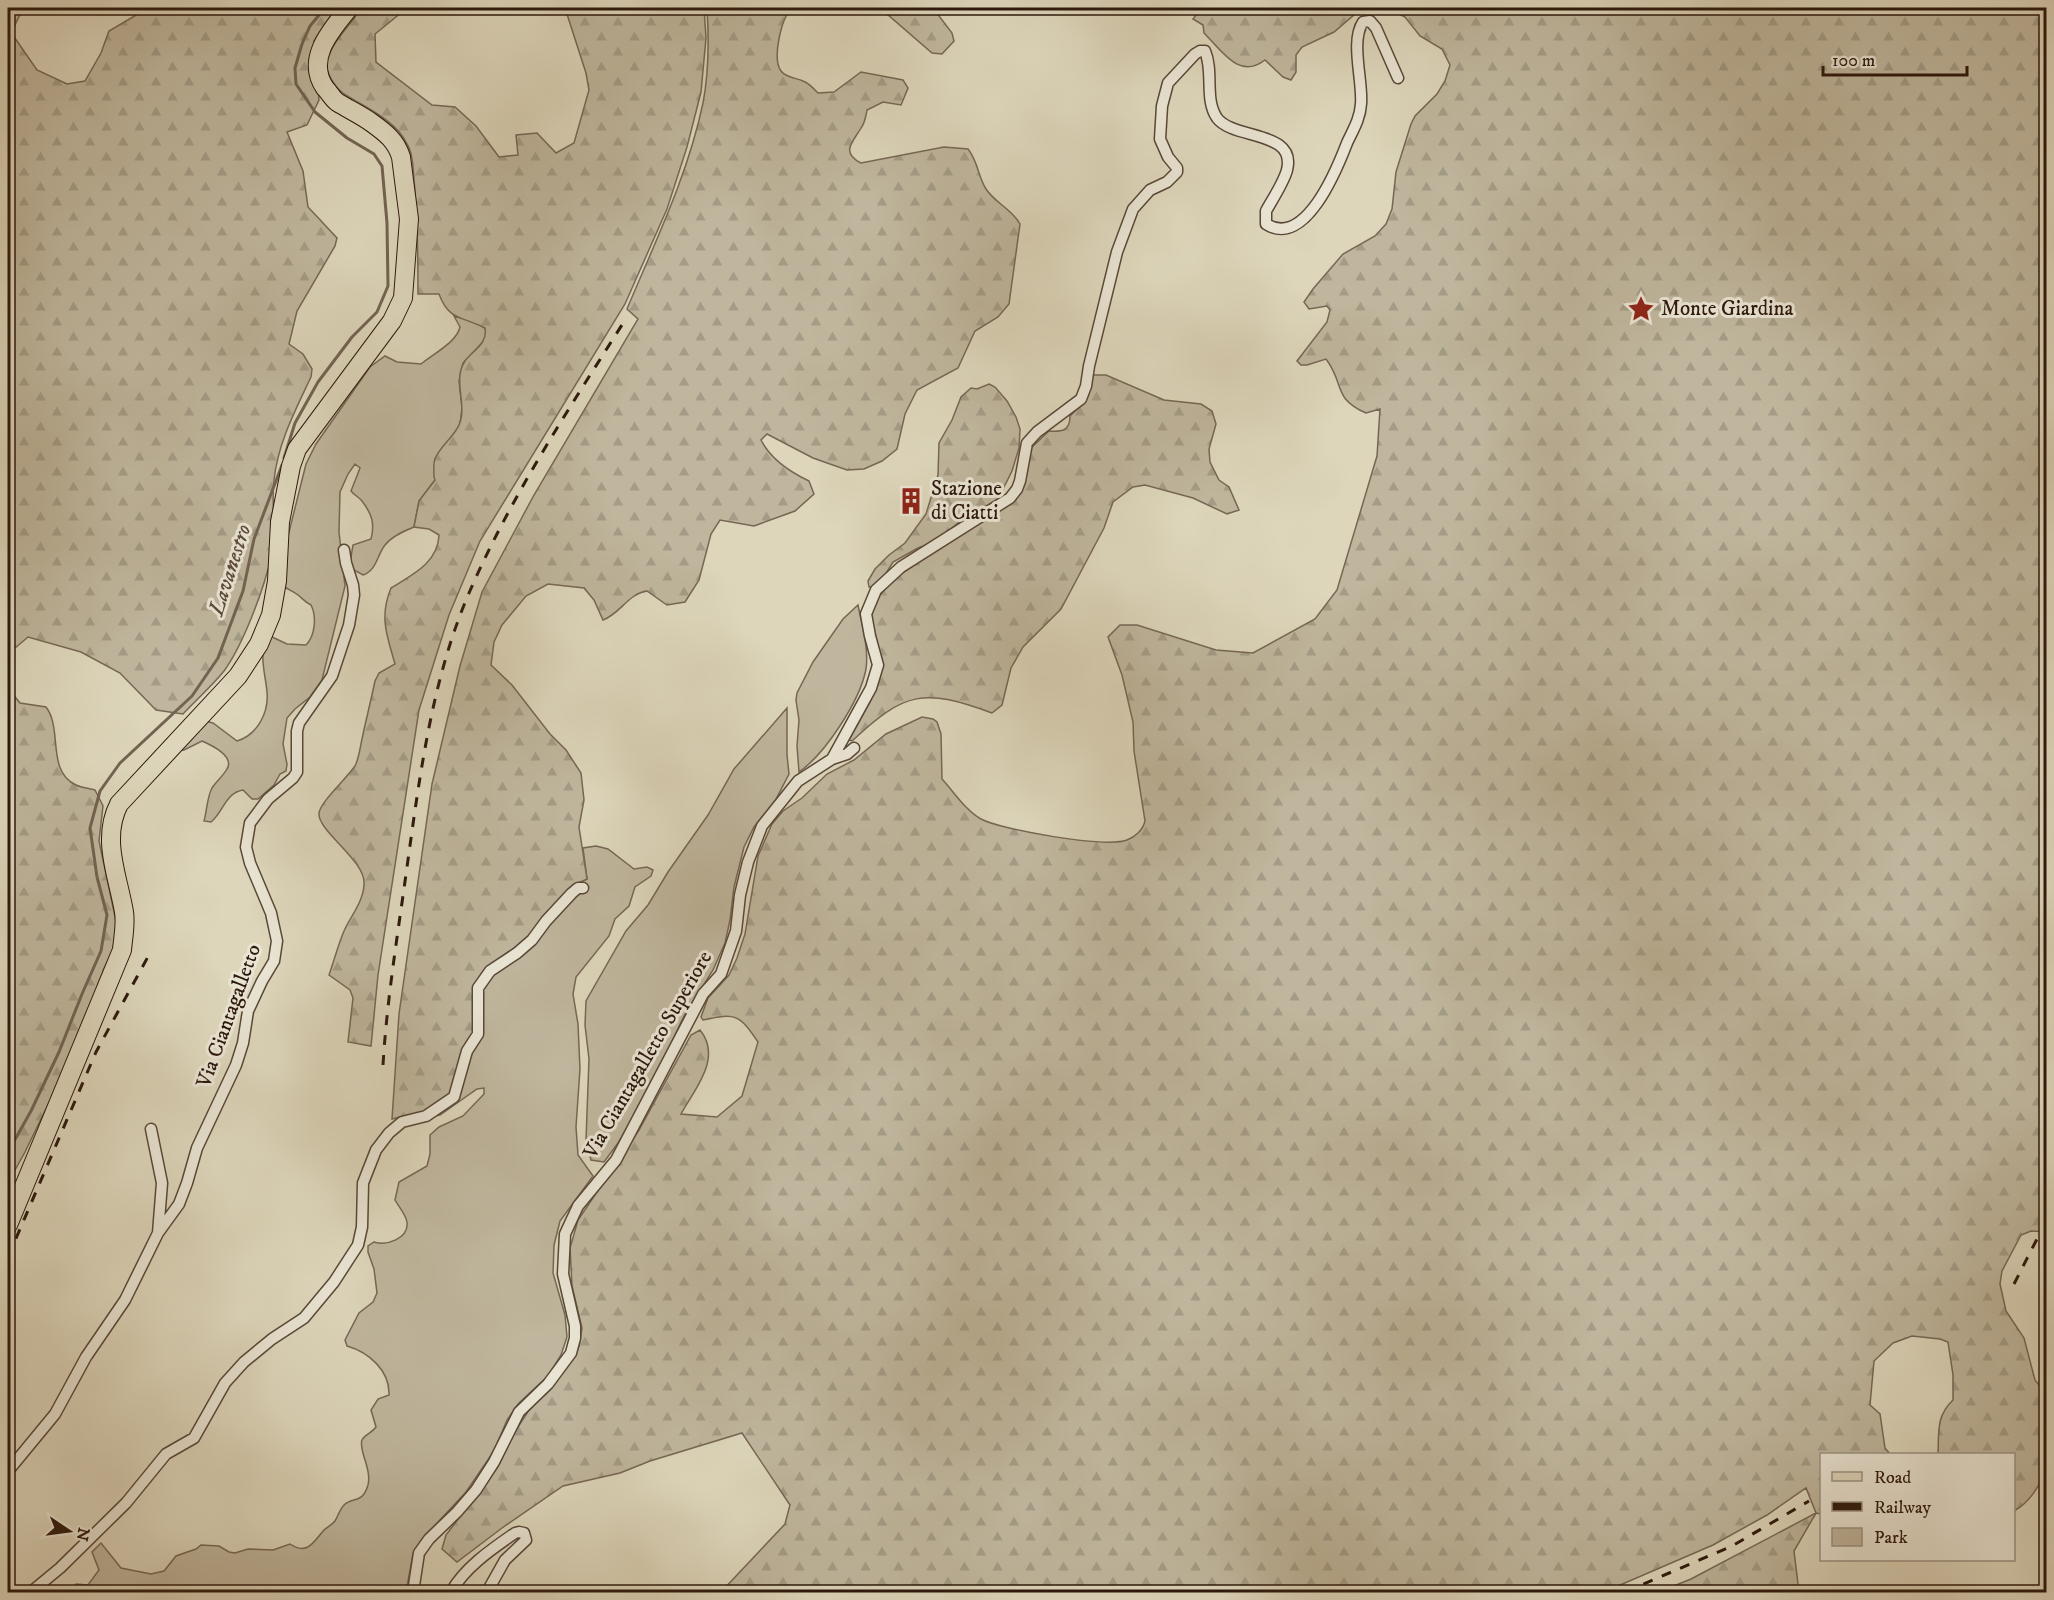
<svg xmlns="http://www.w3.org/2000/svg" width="2054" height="1600" font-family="'IM FELL DW Pica',serif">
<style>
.green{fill:#bfb69d;stroke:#766755;stroke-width:1.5}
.forest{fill:url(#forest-firs);stroke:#766755;stroke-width:1.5}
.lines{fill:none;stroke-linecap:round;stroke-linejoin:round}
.stream{stroke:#726352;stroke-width:3}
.minor-casing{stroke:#584838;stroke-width:13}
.primary-casing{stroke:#2c180d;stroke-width:20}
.minor{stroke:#e9e4d3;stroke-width:10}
.primary{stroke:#ddd6bb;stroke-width:18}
.rail{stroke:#2c180d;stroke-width:3;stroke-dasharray:10 10;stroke-linecap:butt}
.labels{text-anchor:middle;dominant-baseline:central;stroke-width:6;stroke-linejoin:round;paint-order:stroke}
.poi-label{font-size:21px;fill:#2c180d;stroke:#e9e4d3;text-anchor:start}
.street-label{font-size:21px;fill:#2c180d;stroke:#e9e4d3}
.water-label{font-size:22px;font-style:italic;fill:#5b4a3b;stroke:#e9e4d3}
</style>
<defs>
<pattern id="forest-firs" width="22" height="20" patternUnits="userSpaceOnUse" patternTransform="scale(1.5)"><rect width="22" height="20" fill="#bfb69d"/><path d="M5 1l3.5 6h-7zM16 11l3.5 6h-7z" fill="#a49c86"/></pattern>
</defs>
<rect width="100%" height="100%" fill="#ddd6bb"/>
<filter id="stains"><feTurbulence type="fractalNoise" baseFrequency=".00333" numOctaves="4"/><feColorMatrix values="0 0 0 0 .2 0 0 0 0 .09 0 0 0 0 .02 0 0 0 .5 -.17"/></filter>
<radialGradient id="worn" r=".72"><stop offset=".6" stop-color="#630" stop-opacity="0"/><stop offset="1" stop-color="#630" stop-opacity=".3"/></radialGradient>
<path class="green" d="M454 316 470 320 485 328 487 335 482 343 463 363 459 381 462 408 460 425 435 459V480L419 501 414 527C404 531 392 536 385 545 377 555 377 570 363 575L352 569 350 563 353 545 371 539C375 524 372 514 362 501 359 497 355 496 351 491L360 468 355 464 348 474 340 492 339 532 345 586 322 680 310 697 295 709 287 718 283 744 287 764 286 771 280 774 274 785 258 799H252L243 790C225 793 223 813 211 822L204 821C207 811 207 797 212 788 216 782 223 776 227 769 235 756 211 745 202 741L184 750 178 751 201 720 213 723 237 741C257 735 269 713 267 692 266 679 262 667 263 654 264 648 267 641 270 636L287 644 306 645C315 636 317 617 311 605 305 602 303 599 298 595 292 590 285 589 280 583L283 556 306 464 316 444 370 367 385 356 397 362 421 364C433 354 457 342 460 327Z
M858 605C862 625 869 649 866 669 860 701 825 754 799 772L797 746 799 720 796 700 797 693 813 662 843 619Z
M787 708V755L789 774 775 801 754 827 744 847 734 887 730 920 725 943 713 970 684 1016 652 1084 618 1143 604 1162 591 1160 586 1140 589 1059 585 1025 586 1001 626 931 648 905 668 872 708 815 734 769Z
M596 846 608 849 634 869 647 867 653 870 651 876 635 887 629 906 615 919 609 936 576 977 573 994 578 1024 580 1069 576 1127 578 1155 593 1176 560 1221 554 1245 553 1273 565 1315 567 1337 561 1355 548 1376 519 1403 507 1420 494 1451 466 1492 426 1535 413 1554 406 1592H187L162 1586 156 1592H73L76 1584 88 1585 99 1570 92 1552 101 1543 121 1568 151 1574 164 1571 176 1556 196 1549 201 1545 219 1546 229 1552 235 1553 248 1549 273 1550 290 1544C308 1556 314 1541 324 1530 327 1527 332 1525 335 1521 338 1516 340 1509 344 1505 353 1496 362 1505 368 1485 372 1469 358 1449 362 1440 365 1434 372 1433 376 1427L371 1410 378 1399 389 1395C390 1370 368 1352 347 1346L345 1340 359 1313 373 1302 377 1293 374 1269 368 1252V1246L374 1242C386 1246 409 1239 407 1222 406 1215 399 1207 395 1200L399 1182 427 1166 430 1154V1135L439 1127 463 1116 484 1094V1088L477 1089 440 1115 434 1116 474 990 574 885 587 879 583 848Z"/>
<path class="forest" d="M8 8H23L14 27 10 31 37 70 67 84 85 81 101 53 109 31 148 8H337L314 41 319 100 307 125 287 132 303 171 308 207 337 238 335 246 297 311 289 344 303 354 312 369 311 377C295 411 278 443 274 480 271 505 277 532 271 557 264 589 243 645 224 671 212 686 196 700 183 714L156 710 120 673 81 652 28 637 8 654Z
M361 8H407L375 34 376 62 432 105 455 107 476 126 499 157 518 155 516 135 537 133 556 153 574 143 589 90 586 73 565 8H704L706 38 701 92 687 147 667 209 625 304 480 541 449 615 419 710 378 975 371 1046 348 1042 353 998 350 990 329 975C334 961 338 945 344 931 351 916 363 902 364 885 367 861 317 831 319 813 321 801 347 778 355 766 359 758 360 748 362 739 366 720 371 700 375 681L379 673 395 664C387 636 379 617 391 588 412 575 438 563 439 535L429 529 414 527 419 501 435 480 434 477C434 472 433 464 435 459 440 446 454 437 459 425 468 405 452 380 465 361 473 350 488 344 485 328 462 316 449 321 439 294H418C418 256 418 218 414 180 413 168 413 154 407 144 395 119 365 108 343 93 335 87 325 72 327 62 331 42 351 25 361 8Z
M707 8H792C781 18 772 59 781 71 786 78 797 78 803 81 809 83 814 89 818 93L834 92 861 72 903 80 908 88 901 105 883 102 867 110C866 116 865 123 861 128 853 142 840 152 861 163L944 147 968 149C978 161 978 177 986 189 995 203 1012 209 1020 224L1009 304 998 317 975 331 958 368 917 390 905 414 897 449 882 461 864 469 847 470 813 458 767 434 761 440C771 460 790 472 809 481L814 494 795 511 754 526 720 520 711 534 699 580 685 602 667 605 647 591C629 593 620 614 603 620L594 600 584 588 548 584 526 596 502 625 494 642 491 665 512 685 550 734 566 750 581 773 584 800 579 827 587 879 574 885 523 942 494 962 484 973 473 1034 450 1095 426 1111 392 1119 399 1014 432 784 460 666 482 592 534 495 638 319 627 309C655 242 688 175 703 103 709 72 709 39 707 8Z
M870 8H933L952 33 954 41 942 54 932 53 888 15Z
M1201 8H2046V1232L2031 1231 2021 1235 2002 1271 2000 1284 2006 1311 2024 1338 2035 1380 2046 1394V1468C2041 1485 2029 1503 2014 1511V1454H1938C1939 1432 1936 1416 1953 1400V1375L1948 1342 1940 1339 1912 1336 1893 1343 1874 1361 1870 1405 1880 1414 1885 1448 1890 1454H1822L1821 1514 1816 1513 1794 1551 1799 1592H1659L1691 1579 1816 1513 1806 1488 1767 1515 1713 1545 1604 1592H721L785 1524 790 1505 742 1433 650 1461 620 1473 563 1486 502 1528 457 1562 442 1549 446 1535 497 1468 514 1433 529 1410 574 1356 579 1346 582 1328 572 1286 570 1248 578 1220 639 1130 691 1035 700 1030C723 1058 694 1090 681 1114L717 1117 742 1096 758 1042C739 1014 736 1013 703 1020L701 1017 708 998 729 975 737 958 745 934 758 856 772 824 783 811 802 798 827 774 854 760 886 734 922 717 933 719 937 722 941 734 942 779C954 792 966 811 981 819 1001 830 1106 848 1127 840 1135 837 1143 830 1145 821L1134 751 1133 722 1122 675 1108 637 1120 625H1137L1216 650 1253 653 1315 619 1337 590 1377 456 1380 409 1366 413C1332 398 1345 384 1326 359L1307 365H1301L1297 361 1327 322 1330 310 1327 306 1309 309 1304 302 1313 289 1343 254 1375 236 1386 224 1392 209 1396 172 1411 124 1415 116 1437 94 1445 81 1450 65 1442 49 1420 36 1405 17 1397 13 1370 8 1361 9 1334 32 1302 47 1296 55V72L1291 80 1283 77 1265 60C1239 80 1222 51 1204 33L1203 25 1193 19Z
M1093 375H1106L1164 400 1201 404 1212 411 1216 424 1209 449 1210 462 1219 480 1229 487 1239 510 1227 514 1193 498 1145 485 1133 487 1113 502 1104 528 1061 609 1023 647 1011 668 1002 705 992 713C924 688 905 691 852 741L849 740 870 702 879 681 882 663 871 620 873 607 879 596 896 577 1012 502 1030 449 1049 431C1062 432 1070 431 1070 416L1078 408Z
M989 384 995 387 1007 401 1016 417 1020 429 1019 448 1012 471 998 499 959 522 935 542 918 548 893 562 883 578 875 587H869L868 581 875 569 889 555 905 543 926 514 938 475 939 443 952 420 961 397 971 388 977 389Z
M8 688 20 703 46 707C63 729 46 771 76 785 82 788 89 788 95 790L103 806 99 841 117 926 113 949 99 981 76 1047 25 1152 10 1179 8 1178Z"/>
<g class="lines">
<path class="stream" d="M284 458 295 423 318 382 352 337 377 312 388 286 387 223 382 166 374 154 347 138 315 112 296 84 295 68 302 44 310 26 325 8
M8 1152 31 1111 59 1052 82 994 101 951 107 915 97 877 90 828 100 791 120 763 192 696 218 658 243 591 254 539 282 465"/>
<defs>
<path id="minor" d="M832 759 847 754 854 748
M151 1129 162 1183 158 1233
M8 1471 55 1414 86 1357 125 1300 158 1233 179 1204 187 1183 197 1148 236 1065 243 1043 248 1011 262 981 274 961 277 941 271 913 250 863 246 847 250 823 268 799 293 778 297 772V731L299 723 332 676 349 625 354 595 353 585 346 563 344 550
M31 1592 60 1568 126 1503 166 1454 194 1438 225 1383 244 1362 272 1339 304 1318 334 1282 358 1245 362 1227 363 1183 376 1150 389 1133 402 1122 426 1116 454 1097 467 1051 478 1034V988L490 971 517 953 532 940 546 921 572 893 578 888H583
M413 1592 419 1553 429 1539 457 1512 476 1490 494 1462 519 1412 548 1384 571 1353 575 1338V1326L563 1274 565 1234 578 1206 616 1160 703 994 721 974 736 931 740 895 748 862 762 826 798 781 832 759 871 688 878 665 870 636 866 614 876 590 901 567 1010 498 1017 489 1020 481 1027 443 1037 432 1081 399 1086 386 1089 366 1117 252 1133 209 1150 190 1167 182 1177 172V168L1168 157 1160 139 1162 106 1168 83 1195 54 1200 51H1205C1214 72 1204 99 1217 118 1233 140 1297 130 1287 170 1284 182 1272 200 1266 211V224C1305 249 1337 169 1347 143 1353 130 1360 119 1361 104 1363 81 1350 41 1363 22L1370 21 1376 28 1398 78
M451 1592C465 1567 492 1549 515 1533L519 1532 524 1533 526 1540 505 1560 487 1592"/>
<path id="primary" d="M8 1225 122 950C123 938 126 924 124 912 118 876 101 839 119 804L238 676 259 644 271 615 277 581 280 522 291 466 297 449 392 321 403 298 409 219 401 157C396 141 386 133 372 123 361 115 348 109 337 102 332 98 329 92 325 88 305 59 331 30 349 8"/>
</defs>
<use href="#minor" class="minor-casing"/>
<use href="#primary" class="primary-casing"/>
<use href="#minor" class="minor"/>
<use href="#primary" class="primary"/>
<path class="rail" d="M383 1065C387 998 398 933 407 867 420 774 432 679 469 593 511 496 570 407 627 317
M8 1257 96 1052 150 953
M2014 1284 2038 1237
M1625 1592 1732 1546 1809 1501"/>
</g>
<defs>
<symbol id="sight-bare" viewBox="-9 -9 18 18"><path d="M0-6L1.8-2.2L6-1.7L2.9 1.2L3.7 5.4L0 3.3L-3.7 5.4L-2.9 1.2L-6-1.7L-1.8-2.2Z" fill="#8f2418" stroke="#e9e4d3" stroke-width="2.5" paint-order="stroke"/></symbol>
<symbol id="building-bare" viewBox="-9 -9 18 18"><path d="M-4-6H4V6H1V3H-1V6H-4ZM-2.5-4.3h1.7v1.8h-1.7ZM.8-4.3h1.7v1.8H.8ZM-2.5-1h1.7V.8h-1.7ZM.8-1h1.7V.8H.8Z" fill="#8f2418" stroke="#e9e4d3" stroke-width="2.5" paint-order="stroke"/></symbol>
</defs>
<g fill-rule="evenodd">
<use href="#sight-bare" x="1622" y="290" width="38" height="38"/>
<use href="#building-bare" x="892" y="482" width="38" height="38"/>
</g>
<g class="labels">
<g class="poi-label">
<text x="1661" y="309">Monte Giardina</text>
<text x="931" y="489">Stazione<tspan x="931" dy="24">di Ciatti</tspan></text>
</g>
<g class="street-label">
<text transform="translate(229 1016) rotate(-70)">Via Ciantagalletto</text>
<text transform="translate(648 1055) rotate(-60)">Via Ciantagalletto Superiore</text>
</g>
<g class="water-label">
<text transform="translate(230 570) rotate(-72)">Lavanestro</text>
</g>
</g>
<rect width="2054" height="1600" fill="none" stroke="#ddd6bb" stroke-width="30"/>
<rect x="9" y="9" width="2036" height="1582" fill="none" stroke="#2c180d" stroke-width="3"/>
<rect x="15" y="15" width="2024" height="1570" fill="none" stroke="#2c180d" stroke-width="1.5"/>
<rect x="1820" y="1453" width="195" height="108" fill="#e9e4d3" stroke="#9d9284" stroke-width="1.5"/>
<rect x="1832" y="1472" width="30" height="9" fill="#ddd6bb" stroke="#9d9284" stroke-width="1.5"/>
<text x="1874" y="1483" font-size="18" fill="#2c180d">Road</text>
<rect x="1832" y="1502" width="30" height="9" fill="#2c180d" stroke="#9d9284" stroke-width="1.5"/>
<text x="1874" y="1513" font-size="18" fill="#2c180d">Railway</text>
<rect x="1832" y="1528" width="30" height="18" fill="#bfb69d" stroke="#9d9284" stroke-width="1.5"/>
<text x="1874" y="1543" font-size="18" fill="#2c180d">Park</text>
<g transform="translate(69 1531) rotate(103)" stroke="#e9e4d3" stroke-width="4.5" paint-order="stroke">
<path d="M0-4.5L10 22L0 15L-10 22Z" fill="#2c180d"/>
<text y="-9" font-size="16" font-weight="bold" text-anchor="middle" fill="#2c180d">N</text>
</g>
<path d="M1823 66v9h144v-9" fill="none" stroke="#2c180d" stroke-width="3"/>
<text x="1832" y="66" font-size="18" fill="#2c180d" stroke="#e9e4d3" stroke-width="4.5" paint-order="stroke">100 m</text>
<rect width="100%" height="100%" filter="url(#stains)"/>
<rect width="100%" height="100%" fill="url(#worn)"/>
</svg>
